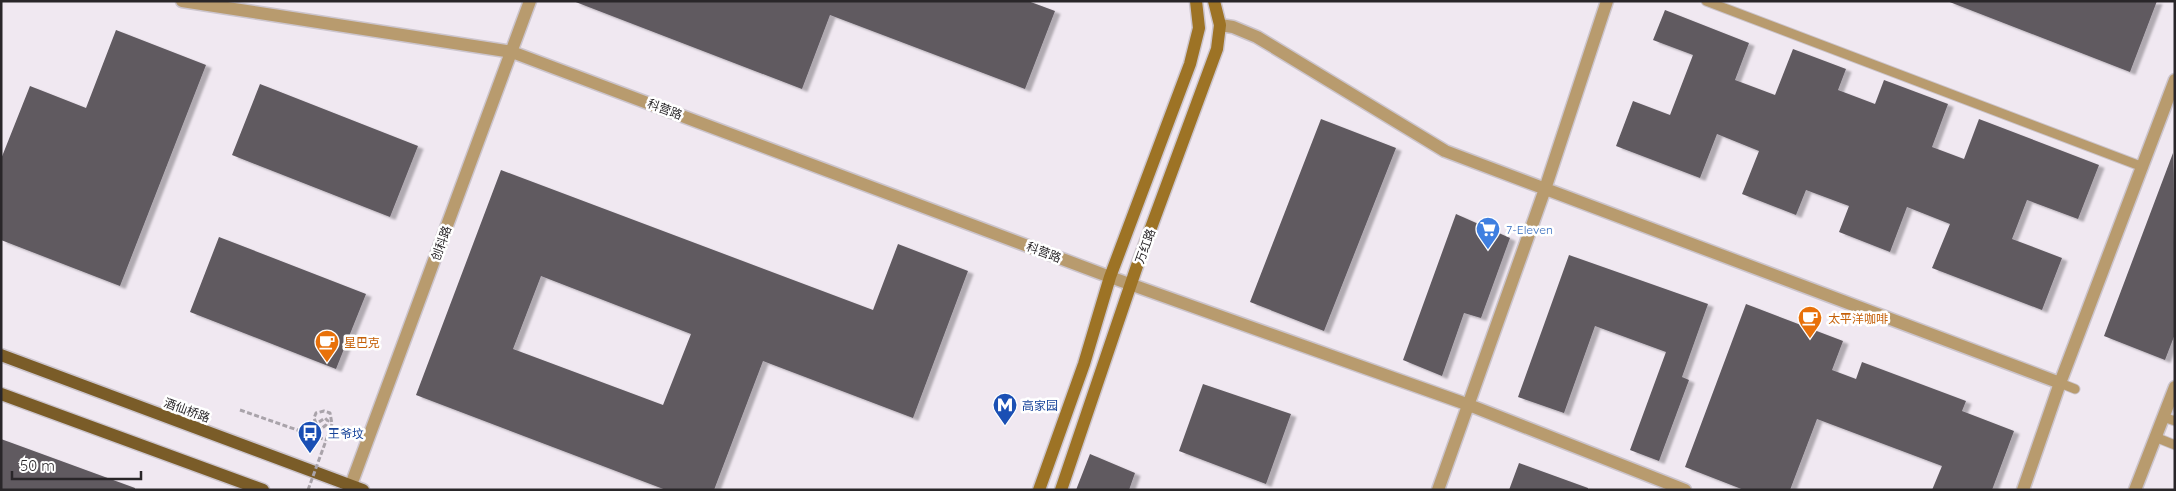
<svg xmlns="http://www.w3.org/2000/svg" width="2176" height="491" font-family="Quicksand,'Noto Sans SC',sans-serif">
<style>
.building{fill:#605a61;fill-rule:evenodd;filter:url(#shadow)}
.lines{fill:none;stroke-linecap:round;stroke-linejoin:round}
.lane-casing{stroke:#ccc5cd;stroke-width:11}
.street-casing{stroke:#ccc5cd;stroke-width:15}
.secondary-casing{stroke:#ccc5cd;stroke-width:15}
.primary-casing{stroke:#ccc5cd;stroke-width:15}
.path{stroke:#a9a3aa;stroke-width:3;stroke-dasharray:5 2.5;stroke-linecap:butt}
.lane{stroke:#b89b6e;stroke-width:9}
.street{stroke:#b89b6e;stroke-width:12}
.secondary{stroke:#9d7325;stroke-width:12}
.primary{stroke:#7a5c28;stroke-width:12}
.path-bridge{stroke:#a9a3aa;stroke-width:3;stroke-dasharray:5 2.5;stroke-linecap:butt}
.labels{text-anchor:middle;dominant-baseline:central;stroke-width:5;stroke-linejoin:round;paint-order:stroke}
.street-label{font-size:12px;fill:#292629;stroke:#fff}
.shop-label{font-size:12px;fill:#366cbe;stroke:#fff;text-anchor:start}
.food-label{font-size:12px;fill:#c56008;stroke:#fff;text-anchor:start}
.transit-label{font-size:12px;fill:#164399;stroke:#fff;text-anchor:start}
</style>
<defs>
<filter id="shadow"><feDropShadow dx="5.5" dy="3" stdDeviation="1" flood-color="#0004"/></filter>
</defs>
<rect width="100%" height="100%" fill="#f0e8f1"/>
<path class="building" d="M573 1H1028L1055 11 1025 89 830 15 802 89Z
M1947 1H2157L2130 72Z
M1665 10 1749 43 1735 80 1775 95 1793 49 1846 69 1838 90 1875 104 1884 80 1948 104 1932 147 1964 159 1979 119 2099 165 2078 219 2027 200 2012 239 2062 258 2042 310 1932 268 1950 224 1907 207 1890 252 1839 232 1849 206 1806 190 1796 215 1742 194 1759 151 1717 134 1700 178 1616 146 1633 101 1670 115 1693 55 1653 40Z
M116 30 206 65 120 286 1 240V159L30 86 86 108Z
M260 84 418 146 390 217 232 155Z
M1321 119 1396 148 1324 331 1250 302Z
M2173 153 2175 334 2165 360 2104 336Z
M501 170 873 310 898 244 968 271 913 418 763 361 714 490H666L416 395ZM541 276 691 334 663 405 513 349Z
M1456 214 1510 238 1481 318 1464 313 1442 376 1403 360Z
M219 237 366 294 336 369 190 312Z
M1569 255 1708 304 1682 377 1689 380 1659 461 1630 450 1666 352 1595 326 1564 413 1518 397Z
M1746 304 1843 341 1832 370 1856 379 1862 362 1966 401 1962 411 2014 431 1992 490H1932L1942 466 1817 419 1790 490H1744L1685 467Z
M1203 384 1291 414 1266 484 1179 451Z
M1 439 135 488V490H1Z
M1090 454 1135 473 1129 490H1076Z
M1519 463 1588 488V490H1509Z"/>
<g class="lines">
<defs>
<path id="lane" d="M1706 1 2143 167
M2060 383 2075 389
M2163 417 2175 421
M2155 437 2175 445"/>
<path id="street" d="M182 1 512 52 1110 277 1469 405 1685 490
M1220 25 1233 27 1257 37 1445 151 2060 383
M351 485 530 1
M1438 490 1545 189 1607 1
M2023 490 2060 383 2175 80
M2135 490 2175 387"/>
<path id="secondary" d="M1039 490 1084 364 1110 277 1190 64 1199 28 1196 1
M1061 490 1138 263 1217 49 1220 25 1214 1"/>
<path id="primary" d="M1 355 363 490
M1 394 263 490"/>
</defs>
<use href="#lane" class="lane-casing"/>
<use href="#street" class="street-casing"/>
<use href="#secondary" class="secondary-casing"/>
<use href="#primary" class="primary-casing"/>
<path class="path" d="M240 410 326 440
M319 422 325 418 328 421 326 425 321 429 317 426 314 418 316 413 324 411 330 413 332 424"/>
<use href="#lane" class="lane"/>
<use href="#street" class="street"/>
<use href="#secondary" class="secondary"/>
<use href="#primary" class="primary"/>
<path class="path-bridge" d="M308 490 332 424"/>
</g>
<defs>
<symbol id="supermarket-pin" viewBox="-11 -11 22 30"><path d="M0 17L-7.5 6A9.5 9.5 0 1 1 7.5 6Z" fill="#3f7fe0" stroke="#fff"/><path d="M-6-5.5h2.5l.6 2H6L4.5 2H-2.5L-4.4-4H-6ZM-1.5 3.2a1.3 1.3 0 1 0 .1 0ZM3 3.2a1.3 1.3 0 1 0 .1 0Z" fill="#fff"/></symbol>
<symbol id="cafe-pin" viewBox="-11 -11 22 30"><path d="M0 17L-7.5 6A9.5 9.5 0 1 1 7.5 6Z" fill="#e8710a" stroke="#fff"/><path d="M-5.5-4.5H6V0H3Q3 3.5 0 3.5H-2.5Q-5.5 3.5-5.5 0ZM3-3.2v2h1.7v-2ZM-6 4.5H4V6H-6Z" fill="#fff"/></symbol>
<symbol id="metro-pin" viewBox="-11 -11 22 30"><path d="M0 17L-7.5 6A9.5 9.5 0 1 1 7.5 6Z" fill="#1a4fb4" stroke="#fff"/><path d="M-5.5 5V-5H-3L0 0L3-5H5.5V5H3V-.5L0 4L-3-.5V5Z" fill="#fff"/></symbol>
<symbol id="bus-pin" viewBox="-11 -11 22 30"><path d="M0 17L-7.5 6A9.5 9.5 0 1 1 7.5 6Z" fill="#1a4fb4" stroke="#fff"/><path d="M-5-6H5V4H4V6H2V4H-2V6H-4V4H-5ZM-3.5-4V0h7V-4ZM-3.5 1.2v1.5H-2V1.2ZM2 1.2v1.5H3.5V1.2Z" fill="#fff"/></symbol>
</defs>
<g fill-rule="evenodd">
<use href="#supermarket-pin" x="1474" y="215" width="28" height="38"/>
<use href="#cafe-pin" x="1796" y="304" width="28" height="38"/>
<use href="#cafe-pin" x="313" y="328" width="28" height="38"/>
<use href="#metro-pin" x="991" y="391" width="28" height="38"/>
<use href="#bus-pin" x="296" y="419" width="28" height="38"/>
</g>
<g class="labels">
<g class="street-label">
<text transform="translate(665 109) rotate(21)">科营路</text>
<text transform="translate(441 243) rotate(-70)">创科路</text>
<text transform="translate(1145 246) rotate(-70)">万红路</text>
<text transform="translate(1044 252) rotate(21)">科营路</text>
<text transform="translate(187 410) rotate(20)">酒仙桥路</text>
</g>
<g class="shop-label">
<text x="1506" y="229">7-Eleven</text>
</g>
<g class="food-label">
<text x="1828" y="318">太平洋咖啡</text>
<text x="344" y="342">星巴克</text>
</g>
<g class="transit-label">
<text x="1022" y="405">高家园</text>
<text x="328" y="433">王爷坟</text>
</g>
</g>
<rect width="2176" height="491" fill="none" stroke="#292629" stroke-width="5"/>
<path d="M12 471v8h129v-8" fill="none" stroke="#292629" stroke-width="2.5"/>
<text x="20" y="471" font-size="15" fill="#292629" stroke="#ffffff" stroke-width="4" paint-order="stroke">50 m</text>
</svg>
